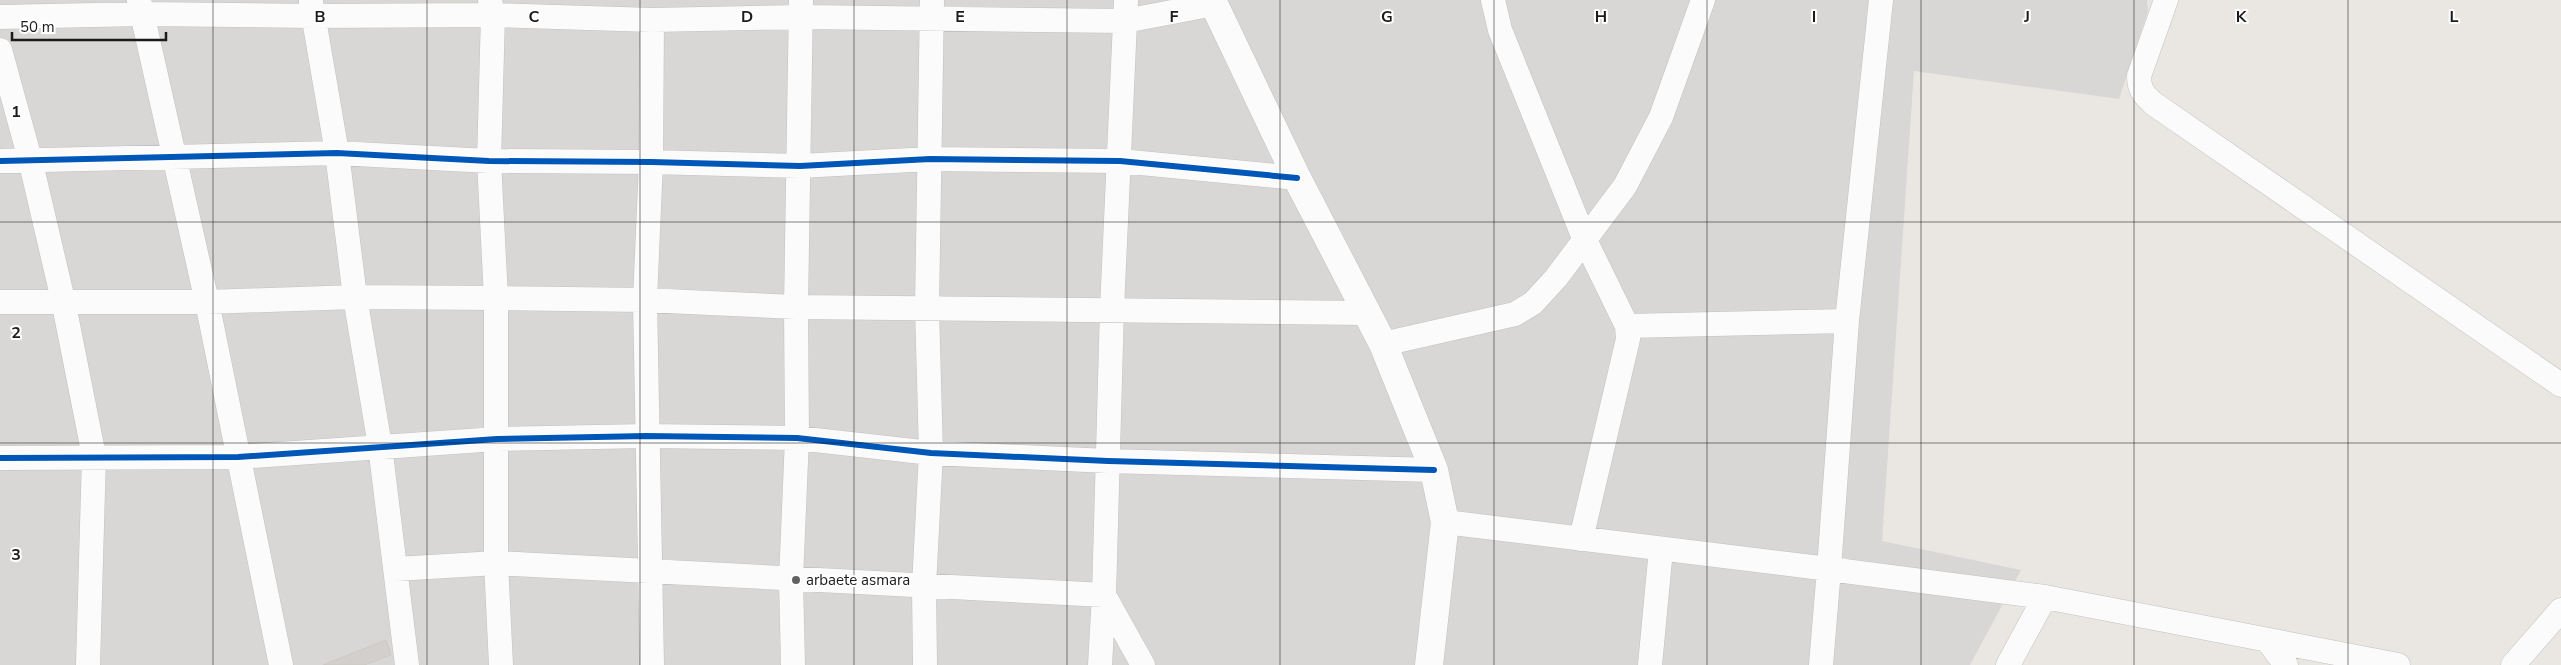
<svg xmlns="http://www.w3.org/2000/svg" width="2561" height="665" font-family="'Nunito Sans',sans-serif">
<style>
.residential{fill:#d9d7d5}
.building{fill:#d2cfcc;stroke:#cdc8c4}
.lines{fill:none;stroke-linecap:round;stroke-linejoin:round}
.minor-casing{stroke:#c2c1bf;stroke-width:25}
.tertiary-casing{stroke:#c2c1bf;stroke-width:29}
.minor{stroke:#fcfbfb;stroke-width:24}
.tertiary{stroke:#fcfbfb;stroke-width:28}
.cycleway-casing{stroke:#fff;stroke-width:9}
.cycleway{stroke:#0057b8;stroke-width:6}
.grid{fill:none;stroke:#1b1b1b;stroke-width:1;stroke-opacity:0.55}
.poi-dot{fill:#636261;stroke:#fff;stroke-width:2}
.labels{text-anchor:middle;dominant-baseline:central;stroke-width:4;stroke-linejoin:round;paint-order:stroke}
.poi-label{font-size:15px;fill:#1b1b1b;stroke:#fff;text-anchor:start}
.grid-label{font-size:16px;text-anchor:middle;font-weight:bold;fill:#1b1b1b;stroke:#fff;stroke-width:4;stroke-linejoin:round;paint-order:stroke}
</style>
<rect width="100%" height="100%" fill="#eae7e3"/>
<path class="residential" d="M0 0H2147L2148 11 2119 99 1914 71 1882 541 2021 570 1970 665H0Z"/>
<path class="building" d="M386 640 391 655 364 665H323Z"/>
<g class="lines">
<defs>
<path id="minor" d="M139 0 207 302 281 665
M490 0 493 15 489 161 496 298V563L501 665
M1493 0 1500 30 1584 238 1627 326 1628 339 1581 539
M1881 0 1847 321 1829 569 2045 597
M2166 0 2139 76C2139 90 2144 95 2154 104L2561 385
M311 2 337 153 355 297 380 446 407 665
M0 17 142 14 314 16 493 15 652 20 802 17 1125 21 1214 4
M652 20 651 162 645 300 652 665
M0 50 30 159 63 300 94 456 88 665
M0 161 337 153 489 161 651 162 800 166 930 159 1120 161 1297 178
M0 302H207L355 297 496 298 645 300 796 307 1367 313
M1627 326 1847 321
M1383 344 1515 314 1533 303 1556 278 1625 186 1661 117 1703 0
M0 458 238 457 497 439 646 436 797 438 931 453 1108 461 1434 470
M1445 522 1829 569 1821 665
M396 569 496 563 1104 595 1143 665
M2267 640 2286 665
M793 665 791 579 797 438 796 307 801 0
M925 665 924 586 931 453 927 308 932 0
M1100 665 1104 595 1112 309 1126 0
M1650 665 1661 549
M2008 665 2045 597 2398 665
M2513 665 2561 610"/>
<path id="tertiary" d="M1212 0 1297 178 1383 344 1434 470 1445 522 1429 665"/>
</defs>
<use href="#minor" class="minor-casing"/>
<use href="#tertiary" class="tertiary-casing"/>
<use href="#minor" class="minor"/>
<use href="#tertiary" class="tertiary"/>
<defs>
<path id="cycleway" d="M0 161 337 153 489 161 651 162 800 166 930 159 1120 161 1297 178
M0 458 238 457 497 439 646 436 797 438 931 453 1108 461 1434 470"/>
</defs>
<use href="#cycleway" class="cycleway-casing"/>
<use href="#cycleway" class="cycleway"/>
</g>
<path class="grid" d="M213 0V665M427 0V665M640 0V665M854 0V665M1067 0V665M1280 0V665M1494 0V665M1707 0V665M1921 0V665M2134 0V665M2348 0V665M0 222H2561M0 443H2561"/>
<circle class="poi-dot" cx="796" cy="580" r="5"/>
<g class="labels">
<g class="poi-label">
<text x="806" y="580">arbaete asmara</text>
</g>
</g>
<g class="grid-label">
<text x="320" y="22">B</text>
<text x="534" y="22">C</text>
<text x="747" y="22">D</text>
<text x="960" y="22">E</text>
<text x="1174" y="22">F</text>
<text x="1387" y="22">G</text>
<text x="1601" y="22">H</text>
<text x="1814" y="22">I</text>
<text x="2027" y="22">J</text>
<text x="2241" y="22">K</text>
<text x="2454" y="22">L</text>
<text x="16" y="117">1</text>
<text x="16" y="338">2</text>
<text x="16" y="560">3</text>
</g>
<path d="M12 32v8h154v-8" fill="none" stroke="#1b1b1b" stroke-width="2.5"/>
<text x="20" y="32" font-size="15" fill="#1b1b1b" stroke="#ffffff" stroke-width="4" paint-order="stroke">50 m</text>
</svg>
